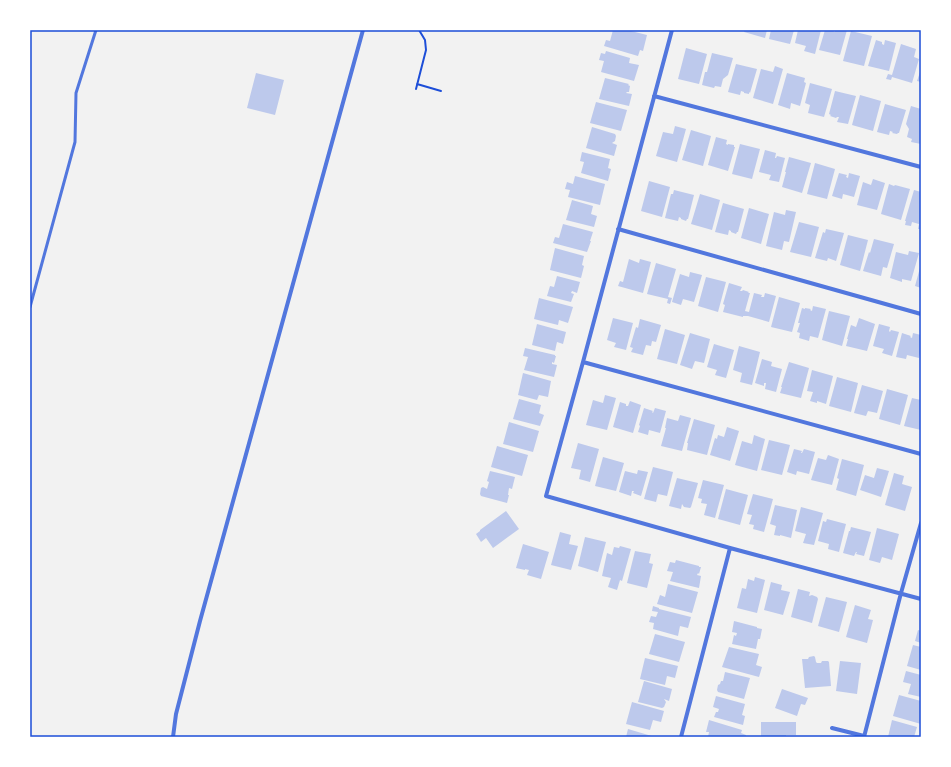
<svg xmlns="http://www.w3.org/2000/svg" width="951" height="767" font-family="Manrope,sans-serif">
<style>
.building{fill:#bdc9ec}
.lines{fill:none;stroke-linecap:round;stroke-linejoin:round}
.path{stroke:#1d4ed8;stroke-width:2}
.service{stroke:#5277de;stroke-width:3}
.minor{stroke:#5277de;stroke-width:4}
.neatline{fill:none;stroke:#1d4ed8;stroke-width:1.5}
</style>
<rect width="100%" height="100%" fill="#f2f2f2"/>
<path class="building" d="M613 30H627L647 35 643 51 640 50 638 56 604 46 606 40 610 41Z
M745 30H767L765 38 744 32Z
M771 30H794L790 44 769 39Z
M798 30H821L815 54 804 51 806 46 795 43Z
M825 30H833V31L835 32V30H847L840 55 819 50Z
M851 31 872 36 864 66 843 61Z
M876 40 882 42V44L884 45 885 40 896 43 889 71 868 66Z
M901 44 916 49 914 57 919 59 912 83 892 77 891 80 886 79 888 74 892 75Z
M686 48 707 54 699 84 678 79Z
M606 51 630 58 629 63 639 65 634 81 601 72 604 61 599 60 601 53 605 54Z
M712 53 733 58 728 75 723 79 721 87 715 86 714 88 702 85 705 72H707Z
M736 64 757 69 750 93 749 92V94L744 93V92L741 91 740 95 728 92Z
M775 66 783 69 773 104 753 98 761 69 773 72Z
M921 69V82L917 81Z
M256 73 284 80 275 115 247 108Z
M787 73 805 78 804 82 806 83 800 106 791 103 790 109 778 105Z
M605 78 629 84 628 85 630 86 629 92H627L626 93 632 94 629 106 599 99Z
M810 83 832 89 824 117 808 113 810 105 805 103Z
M835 91 856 96 848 124 837 122 839 117H837L836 118 830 116 831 115 829 114Z
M860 95 881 101 873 131 852 125Z
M596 102 627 110 621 131 590 123Z
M885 104 906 110 899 133H898L897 134 892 133 893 132 890 131 889 135 877 132Z
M911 106 921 109V144L911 142 912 139 907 137 909 129 906 124Z
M675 126 686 129 677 162 656 156 663 132 673 134Z
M592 127 615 134 616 136 615 141 612 143 617 145 614 156 586 148Z
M691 130 711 136 703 166 682 160Z
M716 137 727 140 726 144 728 145V144L734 145V147H735L728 171 708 165Z
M740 144 760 149 752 179 732 174Z
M765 150 776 153 775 158H776L777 156 785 158 779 182 769 180 771 175 759 172Z
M582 152 610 159 608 168 611 169 608 181 581 173 584 162 580 161Z
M789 157 811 163 802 193 782 187 786 172H785Z
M815 163 835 169 827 199 807 194Z
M839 173 847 175 846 177 848 178 849 173 860 176 854 197 843 194 842 199 832 196Z
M575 176 605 184 600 205 568 197 570 190 565 189 567 182 573 184Z
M873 179 885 183 877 210 857 205 863 182 871 185Z
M649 181 670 187 662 217 641 211Z
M889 184 894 186 895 185 910 189 901 220 881 214Z
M674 190 694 195 688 219H687L686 221 681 219V218L679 217 678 221 665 218 671 194H673Z
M914 190 921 192V229H918L919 224 912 222 911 226 905 225 906 221H905Z
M700 194 720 200 712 230 691 224Z
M572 200 593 206 591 214 597 216 594 227 566 220Z
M723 203 744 209 738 232H737L736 234 731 232V231L729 230 728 235 715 232Z
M749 208 769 214 761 244 741 238Z
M786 210 796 212 789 242 784 241 782 250 766 246 774 212 785 215Z
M799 222 819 227 811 257 790 252Z
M563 224 593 232 590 241H591L587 252 553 243 555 237 559 238Z
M826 229 844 233 836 261 828 258 827 261 815 258 823 232 825 233Z
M848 235 868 240 860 271 840 265Z
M874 239 894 244 887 268 883 267 881 276 863 271 869 252 870 253Z
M555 248 584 256 582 265 584 266 581 278 550 270Z
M909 251 919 253 911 281 902 279V282L890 278 896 252 908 255Z
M629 259 639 263 640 259 651 262 643 293 618 286 620 281 623 282Z
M656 263 676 269 668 297 672 298 670 304 667 303 668 299 647 294Z
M921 264V288L915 286Z
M690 272 702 275 694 302 683 299 681 305 672 302 680 274 689 277Z
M557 276 580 282 577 293 572 291 571 293 574 294 571 302 547 296 550 286 554 287Z
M706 277 726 282 718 312 698 306Z
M729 283 742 287 740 291H742L743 290 749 292 748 293H750L745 311 749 312 754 293 762 295 761 297H764L765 293 776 296 769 322 748 316H743V317L723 312 725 305 723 304Z
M779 297 800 303 792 332 771 327Z
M539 298 573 307 568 323 559 320 558 325 534 319Z
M813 306 826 309 818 338 810 336 809 341 799 338 800 333 797 332 800 323H798L802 308 805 309V308L811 309 810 310 812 311Z
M829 311 850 316 842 346 822 340Z
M613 318 633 323 626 350 614 347 616 343 607 340Z
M859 318 875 324 867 351 846 346 848 339H847L851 325 856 327Z
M640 319 661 325 656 342 652 341 651 346 646 345 643 355 631 352 633 348 630 347 636 327 638 328Z
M537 324 566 332 563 344 557 342 555 351 532 345Z
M879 324 890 327 889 331 890 332 891 330 899 332 892 356 882 353 884 349 873 346Z
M665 329 685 335 677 364 657 359Z
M690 333 710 339 704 363 695 361 692 369 680 365Z
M902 333 911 336 910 337 912 338 913 333 921 335V349L919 358 907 355 906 359 896 357Z
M714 344 734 350 726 378 715 375 717 370 707 367Z
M739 346 760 352 752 385 740 382 742 373 733 370Z
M525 348 555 355V356H556L554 363 552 362V364L557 365 554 377 524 370 528 357 523 356Z
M762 359 772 362 771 366 782 369 776 392 765 389 766 383H764V386L755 383Z
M789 362 809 368 801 398 780 393 782 387H781Z
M812 370 833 376 826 404 817 401V403L810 401 813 392 807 391Z
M523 373 551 381 548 397 539 395 537 400 518 395Z
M837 377 858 383 851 412 829 406Z
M862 385 883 391 877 413 868 411 866 416 854 413Z
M887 389 908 395 900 425 879 419 886 393Z
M605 395 616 398 607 430 586 425 593 400 603 403Z
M912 398 921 400V430L904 426Z
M519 399 541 405 539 413 544 415 540 426 513 419Z
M630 401 641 405 633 433 613 427 620 402 626 404V406H628Z
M644 408 653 411 652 412 653 413 655 408 666 411 660 433 649 430 648 435 638 432 640 426 639 425Z
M680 415 691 418 682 451 661 446 666 428H665L667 418 678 421Z
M694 419 715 425 707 455 687 450 688 443H687Z
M509 422 539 431 533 452 503 444Z
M727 427 739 431 730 461 710 455 715 438 717 439 718 435 724 437Z
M754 435 765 439 757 471 735 465 742 441 752 444Z
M769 440 790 445 782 475 761 470Z
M578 443 599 449 590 482 579 479 581 470 571 468Z
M497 446 528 455 522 476 491 467Z
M794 449 802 451 801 453H802L804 449 815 452 809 474 797 471 796 475 787 472Z
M828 455 839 459 832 485 811 480 818 458 826 460Z
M603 457 624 463 616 491 595 486Z
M842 459 864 465 856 496 836 490 839 479 837 478Z
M653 467 673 472 667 496 658 494 656 502 644 499Z
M877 468 889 471 881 497 860 490 865 475 874 478Z
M638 470 648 472 641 496 633 493 634 491H632L631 496 619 492 625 471 637 474Z
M490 471 515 477 512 489 509 488 508 495H509L507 503 481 496 480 494 481 488 483 487 487 489 489 482 487 481Z
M894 473 904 476 902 484 912 487 905 511 885 505Z
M677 478 698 483 691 507 690 508 684 507 682 504 681 509 669 506Z
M703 480 724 485 715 518 704 515 707 504 701 503 702 499 698 498Z
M726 489 748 495 740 525 718 519Z
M753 494 773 499 764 532 753 529 754 525 749 524 752 515 747 514Z
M775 505 797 510 791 538 780 535V536L774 535 776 526 770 524Z
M801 507 823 513 814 545 803 543 806 534 795 531Z
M506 511 519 529 493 548 486 538 481 542 476 534 480 531V530Z
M827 519 846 524 839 552 828 549 829 544 818 541 823 521 826 522Z
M851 527 871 532 864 556 856 554 857 552H856L854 556 843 553 849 531H850Z
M877 528 899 534 892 560 882 557 880 563 869 560Z
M560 532 571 535 569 544 578 546 571 570 551 565Z
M585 537 606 542 598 572 578 566Z
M523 544 549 552 541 579 527 575 529 570 525 569V570L516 568Z
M620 546 631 549 622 581 620 580 617 590 608 587 611 578 602 576 607 553 612 555 614 547 619 548Z
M635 551 651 554 649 563 653 564 647 588 627 583Z
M676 560 699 566V567H701L699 574 698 573 697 575 701 576 699 588 670 581 673 572 667 571 670 562 675 563Z
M755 577 765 580 757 613 737 608 742 588 746 589 748 579 754 581Z
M771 582 782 585 781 590 790 592 783 615 764 610Z
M668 584 698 592 692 613 657 604 660 595 665 597Z
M798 589 810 592 809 596 812 595 817 597 818 599 812 623 791 617Z
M826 597 847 602 839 632 818 626Z
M855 605 871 610 868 619 873 620 867 643 846 637Z
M653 606 659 608V609L691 617 688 628 680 626 678 636 653 629 654 623 649 622 651 616 656 617 658 612 652 611Z
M734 621 757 627V628L762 629 760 639H758L756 649 732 644 734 635 736 636 737 633 732 632Z
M918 630 921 631V643L915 641Z
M655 634 685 642 679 662 649 654Z
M913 645 921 647V670L907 666Z
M729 647 759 654 756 665 762 667 759 677 722 667Z
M814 656 815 657 816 662 817 663H821L822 661H828L829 662 831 686 805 688 802 659H808L809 657Z
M645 658 678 666 675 678 667 676 665 685 640 679Z
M840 661 861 663 857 694 836 691Z
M906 671 921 675V697L908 694 911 684 903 682Z
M725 672 750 678 744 699 718 692 717 690 718 685 720 684 721 681H723Z
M644 681 672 689 669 701 664 699 666 702 664 707 662 708 638 702Z
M782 689 808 698 805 705 801 704 797 716 775 708Z
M899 695 921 701V724L893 716Z
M716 696 745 704 742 715 745 716 743 725 714 717 716 712H718L719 709 713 707Z
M632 702 664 711 661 722 653 720 650 730 626 724Z
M709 720 742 730 741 733 746 735V737H708L709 732H706Z
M892 720 917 727 914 737H888Z
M761 722H796V735H786V737H761Z
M628 729 655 737H626Z"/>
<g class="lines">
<path class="path" d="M417 84 441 91
M416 89 426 50 425 40 419 30"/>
<path class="service" d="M30 307 75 142 76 93 96 30"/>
<path class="minor" d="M672 30 583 362 546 496 730 548 921 599
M654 96 921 167
M618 229 921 314
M583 362 921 454
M832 728 864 736
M173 737 176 714 200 621 363 30
M681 737 730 548
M864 737 901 593 921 523"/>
</g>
<rect width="951" height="767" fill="none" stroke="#ffffff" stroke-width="62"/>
<rect x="31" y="31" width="889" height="705" class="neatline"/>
</svg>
